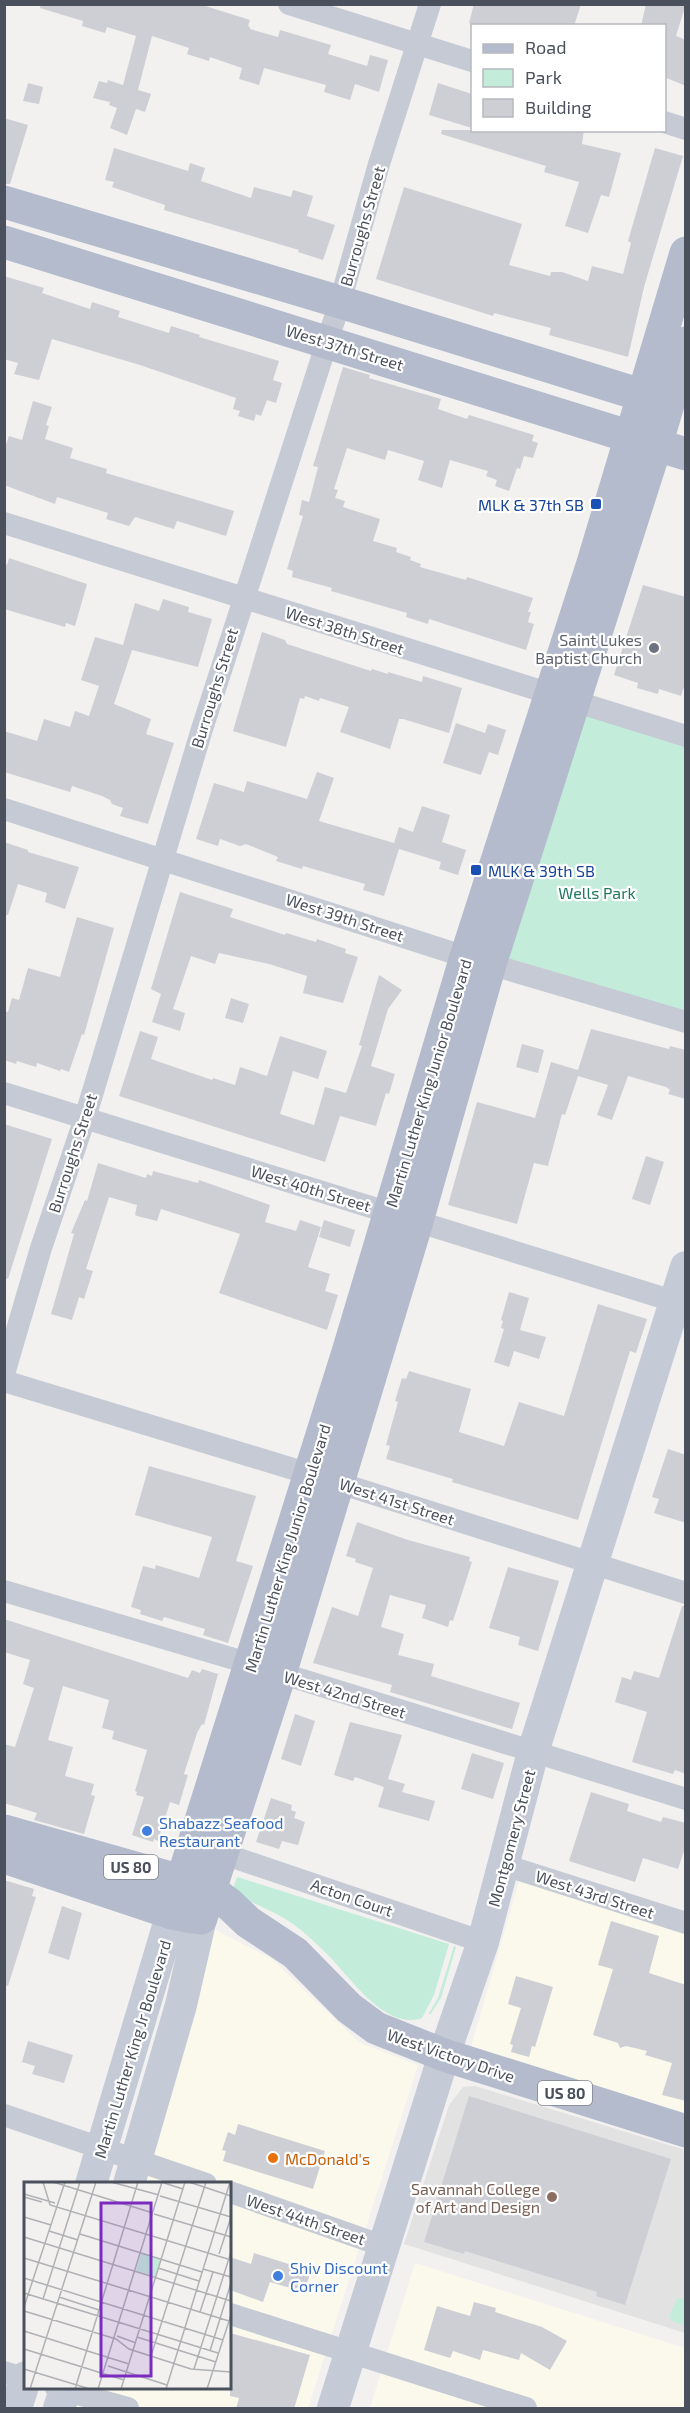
<svg xmlns="http://www.w3.org/2000/svg" width="690" height="2413" font-family="'Exo 2',sans-serif">
<style>
.commercial{fill:#fbf9ec}
.education{fill:#e3e2e2}
.green{fill:#c3ecdb}
.building{fill:#cecfd4}
.lines{fill:none;stroke-linecap:round;stroke-linejoin:round}
.street{stroke:#c5cad4;stroke-width:22}
.secondary{stroke:#c5cad7;stroke-width:32}
.primary{stroke:#b3bbcc;stroke-width:33}
.transit-dot{fill:#1a4fb4;stroke:#fff;stroke-width:2}
.worship-dot{fill:#6b7280;stroke:#fff;stroke-width:2}
.shop-dot{fill:#3f7fe0;stroke:#fff;stroke-width:2}
.food-dot{fill:#e8710a;stroke:#fff;stroke-width:2}
.education-dot{fill:#8d6e63;stroke:#fff;stroke-width:2}
.labels{text-anchor:middle;dominant-baseline:central;stroke-width:4.5;stroke-linejoin:round;paint-order:stroke}
.shield{fill:#fff;stroke:#80848d;stroke-width:1.5}
.shield-label{font-size:15px;font-weight:bold;fill:#4a505c}
.street-label{font-size:16px;fill:#4a505c;stroke:#fff}
.transit-label{font-size:16px;fill:#164399;stroke:#fff;text-anchor:end}
.worship-label{font-size:16px;fill:#5b616d;stroke:#fff;text-anchor:end}
.park-label{font-size:16px;fill:#20785d;stroke:#fff}
.shop-label{font-size:16px;fill:#366cbe;stroke:#fff;text-anchor:start}
.food-label{font-size:16px;fill:#c56008;stroke:#fff;text-anchor:start}
.education-label{font-size:16px;fill:#785e54;stroke:#fff;text-anchor:end}
.inset-road{fill:none;stroke:#afb1b5;stroke-width:1.5}
.view{fill:#7b2cbf;fill-opacity:0.15;stroke:#7b2cbf;stroke-width:3}
.inset-edge{fill:none;stroke:#4a505c;stroke-width:3}
</style>
<rect width="100%" height="100%" fill="#f2f1f0"/>
<path class="commercial" d="M519 1881 685 1932V2113L471 2047Z
M198 1921 272 1959 360 2043 418 2065 308 2408H64L70 2388H230V2184L126 2183Z
M415 2263 685 2348V2408H370Z"/>
<path class="education" d="M475 2086 685 2150V2333L404 2244 449 2105 463 2087Z"/>
<path class="green" d="M563 703 685 740V1012L485 951Z
M237 1877 449 1944 434 1995 422 2018C385 2031 350 1977 328 1955 317 1944 305 1933 293 1924 274 1910 251 1904 232 1891Z
M454 1946 456 1947 441 1998 430 2015 429 2013 438 1998Z
M683 2298H685V2326L672 2321 669 2316 677 2299Z"/>
<path class="building" d="M41 4H199L250 20 248 26 250 27V29L278 37 280 30 331 45 328 54 367 66 370 55 388 60 379 92 355 84 350 100 324 92 326 85 264 68 259 85 239 79 242 68 210 57 209 61 187 54 189 48 152 36 138 90 151 94 145 112 136 109 127 135 110 128 117 108 109 105 110 102 93 98 99 81 107 83 108 80 123 85 136 36 107 27 105 33 82 26 83 21 40 8Z
M474 4H581L574 26H479L469 23Z
M646 4H686L676 36 686 40V86L664 77V26H641Z
M28 83 43 87 39 104 23 101Z
M438 83 472 94V128L429 115Z
M4 118 28 125 10 184H4Z
M442 130H584L582 144 621 153 609 197 601 195 588 233 565 226 579 182 544 172 546 166 441 134Z
M114 148 188 171 190 163 205 168 201 181 251 198 254 187 291 197 293 190 313 196 307 216 335 225 323 260 298 252 299 250 164 210 165 205 112 187 114 182 105 180Z
M655 148 683 156 644 287 628 357 549 335 551 328 494 313 493 316 376 279 404 187 522 224 509 265 550 276 551 272H562L588 281 592 266 623 274 631 243 628 241Z
M4 276 44 288 42 293 90 309 92 302 120 311 118 317 169 333 171 326 200 335 199 337 279 361 273 380 282 383 276 403 267 400 261 416 256 414 254 421 238 416 240 411 233 409 236 398 140 365 52 339 39 380 14 374 18 363 4 359Z
M343 367 370 375 369 378 441 399 438 409 467 419 469 415 534 435 532 441 538 443 533 458 524 456 520 469 517 468 509 491 495 486 497 480 486 476 488 471 450 460 442 488 418 480 424 461 388 450 385 460 347 448 334 489 338 490 335 498 345 501 343 507 380 519 373 541 397 548 396 552 411 557 410 560 421 564 420 567 466 580 467 577 533 598 528 612H531L528 622 534 624 526 650 429 619 428 624 406 617 407 613 331 591 332 588 292 577 293 571 287 569 303 516 299 515 302 500 309 502 318 467 313 466Z
M33 401 52 407 46 425 49 426 45 439 73 448 70 458 107 469 106 473 234 511 226 536 177 521 174 529 135 517 129 526 106 519 108 513 57 497 55 504 4 485V450L9 436 22 440Z
M9 558 87 584 75 626 66 623 65 627 4 609V564L7 565Z
M643 585 686 597V681L681 696 659 689 658 694 637 688 638 683 614 675Z
M163 599 189 607 188 612 212 619 198 667 132 650 114 704 151 719 146 734 174 743 148 824 120 816 123 808 112 804 110 800 102 796 72 786 70 792 4 772V731L37 741 44 719 70 727 75 711 89 716 99 686 81 680 95 637 123 645 135 603 159 611Z
M262 632 285 640 287 644 371 671 372 669 388 674V672L422 682 423 676 462 688 449 733 403 719H399L390 749 340 732 349 707 320 698 319 701 305 696 304 699 300 698 286 747 233 731Z
M456 723 485 733 488 724 506 730 498 755 489 752 481 775 443 763Z
M317 772 334 778 319 821 394 843 399 827 413 832 422 806 450 815 442 842 466 850 458 875 439 869 441 862 399 849 384 896 363 890 365 884 303 866 302 869 276 861 278 857 246 844 240 846 220 839 218 846 196 839 214 783 244 792 247 781 307 799Z
M4 842 28 850V852L79 867 65 909 45 902 47 893 18 884 8 915H4Z
M180 892 233 909 230 917 285 935 286 933 316 942 317 939 346 949 345 953 358 957 343 1003 303 993 307 976 269 964 219 953 215 964 191 956 173 1009 185 1013 180 1031 152 1022 161 994 151 989Z
M77 917 114 928 84 1035 82 1034 69 1072 61 1069 60 1071 37 1063 36 1067 17 1061 16 1064 4 1060V1011L8 1012 12 998 19 1000 28 968 60 977Z
M379 975 402 990 388 1009 371 1066 395 1074 389 1094 386 1093 376 1126 340 1116 325 1162 119 1096 140 1031 158 1037 151 1059 212 1080 213 1078 235 1085 240 1067 267 1076 280 1036 327 1051 318 1079 293 1071 280 1114 314 1125 325 1087 346 1093 362 1046 359 1045Z
M231 998 249 1004 243 1023 225 1018Z
M591 1029 669 1049 670 1046 686 1050V1099L668 1094 670 1090 666 1087 628 1076 612 1120 597 1115 608 1085 578 1076 565 1115 562 1114 548 1166 534 1163 517 1224 448 1205 477 1102 535 1118 551 1062 578 1070Z
M522 1044 544 1050 538 1073 516 1067Z
M4 1124 52 1139 8 1279 4 1278Z
M646 1156 664 1162 650 1205 632 1199Z
M98 1163 146 1178 147 1174 152 1176 153 1171 198 1183 199 1180 270 1205 265 1222 296 1231 300 1220 321 1227 308 1267 330 1274 325 1291 338 1295 327 1330 219 1293 240 1234 161 1209 157 1221 137 1216 135 1215 137 1205 109 1197 86 1269 93 1271 84 1299 79 1297 72 1320 51 1314 74 1234 71 1233 85 1200 87 1201Z
M324 1220 355 1230 350 1247 319 1237Z
M509 1292 529 1298 520 1330 546 1337 539 1359 514 1351 509 1367 494 1362 504 1329 501 1328 503 1321 501 1320Z
M598 1304 647 1319 636 1353 630 1351 578 1520 452 1482 453 1479 386 1459 390 1446 386 1445 398 1402 395 1401 402 1378 406 1379 409 1371 471 1389 459 1432 504 1446 519 1402 564 1416Z
M668 1449 686 1455V1523L654 1513 659 1499 652 1497Z
M149 1466 256 1496 236 1561 253 1566 228 1643 203 1635 205 1629 164 1617 162 1621 140 1614 141 1610 131 1607 143 1566 155 1569 156 1565 199 1578 212 1537 135 1515Z
M357 1522 408 1540 470 1557 469 1561 472 1562 453 1621 450 1620 448 1627 422 1618 426 1605 390 1595 381 1627 404 1634 398 1655 434 1664 431 1676 520 1703 512 1729 390 1692 392 1685 313 1663 332 1607 358 1616 373 1568 355 1562 356 1559 346 1556Z
M508 1567 559 1581 538 1651 518 1645 520 1637 489 1628Z
M682 1606H686V1774L675 1770 673 1774 632 1762 647 1712 615 1702 622 1677 631 1680 634 1671 659 1678Z
M4 1619 188 1678 192 1670 200 1673 202 1669 218 1674 204 1725 202 1724 197 1733 184 1774 188 1775 179 1805 170 1802 158 1841 154 1839 153 1842 132 1835 144 1797 136 1795 137 1792 135 1791 147 1750 112 1739 114 1731 102 1728 109 1700 63 1686 48 1740 73 1747 65 1776 94 1784 91 1795 95 1796 84 1834 34 1820 37 1813 4 1803V1744L15 1747 34 1688 23 1684 30 1660 4 1652Z
M295 1714 315 1721 301 1766 281 1759Z
M350 1722 402 1735 388 1779 405 1784 402 1792 435 1801 429 1821 378 1807 384 1787 355 1777 353 1781 334 1775Z
M472 1753 504 1763 493 1799 461 1789Z
M591 1792 629 1804 627 1811 661 1822 663 1817 686 1823V1845L678 1869 643 1858 635 1882 569 1861Z
M271 1798 292 1805 291 1810 296 1812 294 1818 305 1822 298 1845 282 1841 279 1849 256 1842Z
M4 1880 34 1889 32 1896 36 1897 8 1986 4 1985Z
M62 1906 82 1913 69 1960 48 1953Z
M611 1921 659 1936 649 1973 686 1985V2101L662 2095 672 2063 645 2055 647 2051 626 2046 620 2048 618 2043 593 2035 613 1969 598 1965Z
M516 1976 553 1987 535 2047 532 2046 529 2057 511 2052 513 2045 510 2044 521 2008 508 2004Z
M28 2041 73 2055 64 2083 32 2074 35 2066 22 2062Z
M469 2096 671 2159 625 2305 596 2296 597 2292 465 2251 464 2254 424 2242Z
M238 2124 325 2151 313 2189 223 2161 226 2151 222 2150 228 2132 235 2135Z
M254 2253 311 2271 304 2292 270 2282 263 2302 230 2290V2257L251 2264Z
M474 2302 496 2308 495 2312 542 2327 567 2341 550 2370 521 2353 519 2360 483 2350 480 2360 453 2351 450 2358 424 2350 437 2306 470 2316Z
M230 2333 310 2355 294 2409H236L239 2398 230 2396Z"/>
<g class="lines">
<path class="street" d="M289 4 472 61
M664 122 686 129
M4 523 686 736
M4 809 466 957 686 1022
M4 1093 686 1305
M4 1374 41 1248 85 1118 202 729 340 302 379 164 430 4
M4 1381 339 1483 686 1593
M4 1591 251 1664 686 1799
M221 1853 483 1942
M504 1865 686 1923
M4 2115 206 2184
M230 2192 383 2246
M230 2314 526 2408
M4 2372 26 2379
M56 2388 128 2408"/>
<path class="secondary" d="M91 2184 172 1913
M129 2184 181 2005 201 1918
M16 2408 26 2377
M59 2408 66 2388
M333 2408 444 2055 483 1942 533 1752 686 1267"/>
<path class="primary" d="M4 202 340 302 664 402
M4 242 686 454
M4 1831 209 1889 228 1903 248 1922 295 1953 349 2008 376 2028 444 2055 686 2131
M4 1857 172 1913 193 1917
M172 1913 349 1349 466 957 593 563 686 253
M201 1918 280 1674 413 1235 490 964 656 445 686 343"/>
</g>
<g class="transit-dot">
<rect x="590" y="498" width="12" height="12" rx="3"/>
<rect x="470" y="864" width="12" height="12" rx="3"/>
</g>
<circle class="worship-dot" cx="654" cy="648" r="6"/>
<g class="shop-dot">
<circle cx="147" cy="1831" r="6"/>
<circle cx="278" cy="2276" r="6"/>
</g>
<circle class="food-dot" cx="273" cy="2158" r="6"/>
<circle class="education-dot" cx="552" cy="2197" r="6"/>
<g class="labels">
<g class="shield">
<rect x="104" y="1855" width="54" height="24" rx="4.5"/>
<rect x="538" y="2081" width="54" height="24" rx="4.5"/>
</g>
<g class="shield-label">
<text x="131" y="1867">US 80</text>
<text x="565" y="2093">US 80</text>
</g>
<g class="street-label">
<text transform="translate(362 226) rotate(-74)">Burroughs Street</text>
<text transform="translate(345 347) rotate(17)">West 37th Street</text>
<text transform="translate(345 630) rotate(18)">West 38th Street</text>
<text transform="translate(214 688) rotate(-73)">Burroughs Street</text>
<text transform="translate(345 917) rotate(18)">West 39th Street</text>
<text transform="translate(428 1083) rotate(-73)">Martin Luther King Junior Boulevard</text>
<text transform="translate(72 1153) rotate(-72)">Burroughs Street</text>
<text transform="translate(311 1188) rotate(17)">West 40th Street</text>
<text transform="translate(397 1501) rotate(18)">West 41st Street</text>
<text transform="translate(287 1548) rotate(-73)">Martin Luther King Junior Boulevard</text>
<text transform="translate(345 1694) rotate(17)">West 42nd Street</text>
<text transform="translate(511 1838) rotate(-75)">Montgomery Street</text>
<text transform="translate(595 1894) rotate(18)">West 43rd Street</text>
<text transform="translate(352 1897) rotate(19)">Acton Court</text>
<text transform="translate(132 2049) rotate(-73)">Martin Luther King Jr Boulevard</text>
<text transform="translate(451 2055) rotate(19)">West Victory Drive</text>
<text transform="translate(306 2219) rotate(19)">West 44th Street</text>
</g>
<g class="transit-label">
<text x="584" y="504">MLK &amp; 37th SB</text>
<text x="488" y="870" text-anchor="start">MLK &amp; 39th SB</text>
</g>
<g class="worship-label">
<text x="642" y="639">Saint Lukes<tspan x="642" dy="18">Baptist Church</tspan></text>
</g>
<g class="park-label">
<text x="597" y="892">Wells Park</text>
</g>
<g class="shop-label">
<text x="159" y="1822">Shabazz Seafood<tspan x="159" dy="18">Restaurant</tspan></text>
<text x="290" y="2267">Shiv Discount<tspan x="290" dy="18">Corner</tspan></text>
</g>
<g class="food-label">
<text x="285" y="2158">McDonald's</text>
</g>
<g class="education-label">
<text x="540" y="2188">Savannah College<tspan x="540" dy="18">of Art and Design</tspan></text>
</g>
</g>
<g transform="translate(24 2182)">
<rect width="207" height="207" fill="#f2f1f0"/>
<path d="M117 71 137 77 131 95 112 89Z" fill="#c3ecdb"/>
<path class="inset-road" d="M19 0 26 23 207 78M29 0 129 31M87 0 135 13M165 0 207 14M140 1 159 7M0 12 31 21M136 14 207 35M0 15 18 20M130 32 207 55M0 35 27 43M25 49 54 58M56 52 178 90M0 55 207 119M195 72 207 35M0 76 205 139M134 86 175 99M179 87 207 95M0 96 199 158M0 111 194 171M35 115 75 128M19 117 56 0M0 125 41 0M0 129 92 157 105 167 167 187 207 190M176 130 189 90M0 149 105 182M93 154 112 161M113 155 192 180M0 167 100 198M186 169 207 101M127 174 182 0M84 184 143 203M0 187 66 207M170 187 207 70M6 207 72 0M51 207 114 0M74 207 138 0M97 207 161 0M142 207 206 0M183 207 207 133"/>
<path class="view" d="M77 21H127V194H77Z"/>
<rect width="207" height="207" class="inset-edge"/>
</g>
<rect width="690" height="2413" fill="none" stroke="#4a505c" stroke-width="12"/>
<rect x="471" y="24" width="195" height="108" fill="#ffffff" stroke="#b7b9be" stroke-width="1.5"/>
<rect x="483" y="44" width="30" height="9" fill="#b3bbcc" stroke="#b7b9be" stroke-width="1.5"/>
<text x="525" y="54" font-size="18" fill="#4a505c">Road</text>
<rect x="483" y="69" width="30" height="18" fill="#c3ecdb" stroke="#b7b9be" stroke-width="1.5"/>
<text x="525" y="84" font-size="18" fill="#4a505c">Park</text>
<rect x="483" y="99" width="30" height="18" fill="#cecfd4" stroke="#b7b9be" stroke-width="1.5"/>
<text x="525" y="114" font-size="18" fill="#4a505c">Building</text>
</svg>
